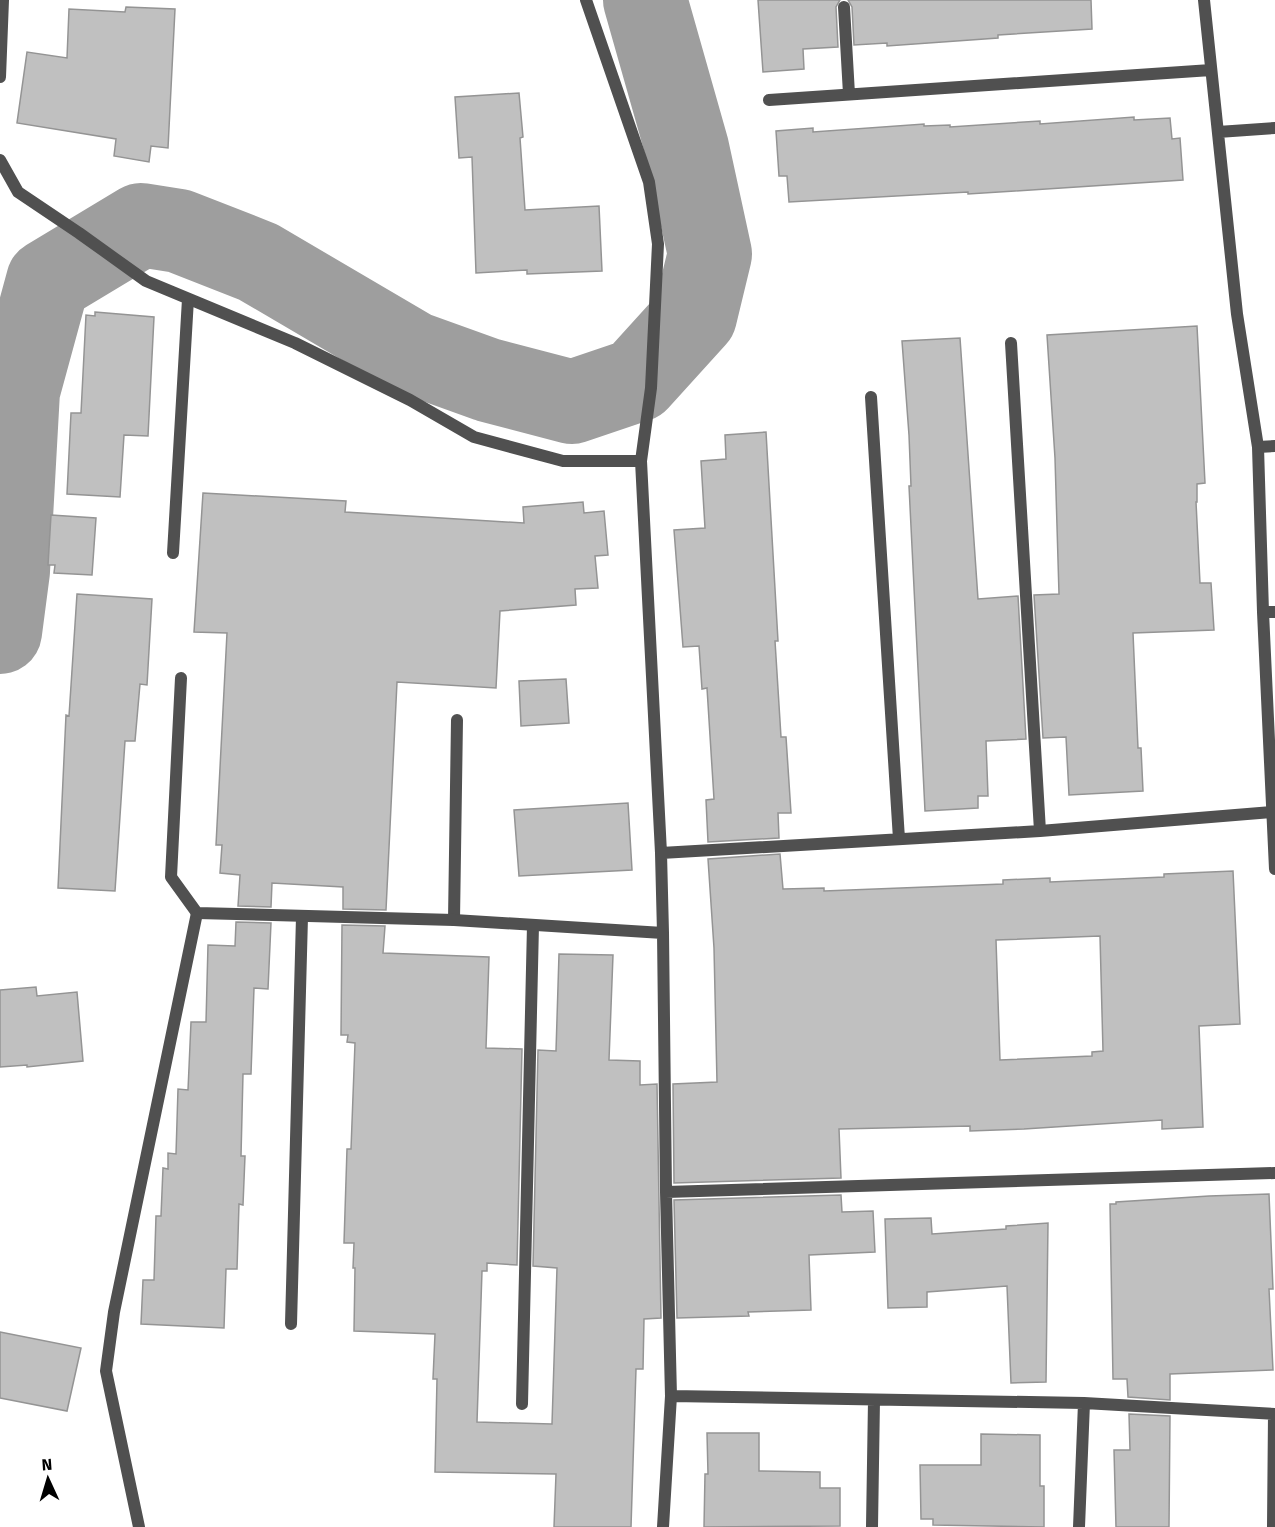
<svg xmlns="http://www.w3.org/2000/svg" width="1275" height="1527" font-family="'Fira Sans',sans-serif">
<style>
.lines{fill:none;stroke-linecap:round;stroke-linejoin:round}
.river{stroke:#9e9e9e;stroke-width:84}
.building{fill:#c0c0c0;stroke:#949494;stroke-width:1.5;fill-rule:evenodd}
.service{stroke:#505050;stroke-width:12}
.minor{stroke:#505050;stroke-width:12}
</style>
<rect width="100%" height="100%" fill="#fff"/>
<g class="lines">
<path class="river" d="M0 632 8 571 18 391 48 281 141 225 179 231 258 262 413 353 488 380 572 402 637 380 695 316 710 254 687 148 645 0"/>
</g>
<path class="building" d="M758 0H840L836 7 838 47 803 49 804 69 763 72Z
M848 0H1091L1092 29 998 35V38L887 46V43L854 45 852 7Z
M126 7 175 9 168 148 151 146 149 162 114 156 116 139 17 123 27 52 67 58 69 9 125 12Z
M519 93 523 137 520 138 525 210 599 206 602 271 527 274V270L476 273 472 157 459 158 455 97Z
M1134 117V120L1170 118 1172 139 1180 138 1183 180 1015 191 968 194V192L789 202 787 176H779L776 131 813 128V132L924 124V126L950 125V127L1040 121V124Z
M95 312 154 317 148 436 124 435 120 497 67 494 71 413H81L86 315 95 316Z
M1197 326 1205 483 1197 484V502H1196L1200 583H1211L1214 630 1133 633 1138 748H1141L1143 791 1069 795 1066 737 1043 738 1034 595 1059 594 1055 458 1047 335Z
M960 338 978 599 1018 596 1026 739 986 741 988 796H978V808L925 811 909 486H911L909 435 902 341Z
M766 432 778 641H775L781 737H786L791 813H778L779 838 708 842 706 800 714 799 707 688 702 689 699 646 683 647 674 530 705 528 701 461 726 459 725 435Z
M203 493 346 501 345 512 524 523 523 507 583 502 584 513 604 511 608 555 595 556 598 588 575 589 576 605 500 611 496 688 397 682 386 910 343 909V887L272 883 271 907 238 906 240 875 220 873 222 845H216L227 633 194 632Z
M51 515 96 518 92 575 54 573 55 565H48Z
M77 594 152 599 147 685 140 684 135 741H125L115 891 58 888 66 715 69 716Z
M566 679 569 723 521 726 519 681Z
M628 803 632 870 519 876 514 810Z
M780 854 783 889 824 888V891L1003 884V880L1050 878V882L1164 877V874L1233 871 1240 1024 1199 1026 1203 1127 1162 1129V1120L1024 1129 970 1131V1126L839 1129 841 1178 674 1183 673 1084 717 1082 714 948 708 859ZM1100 936 1103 1051 1092 1052V1056L1000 1060 996 940Z
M236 922 271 923 268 989 254 988 251 1074H243L241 1156H245L243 1205 239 1204 237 1269H226L224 1328 141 1324 143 1280H154L156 1216H161L163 1168 168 1169V1153L176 1154 178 1089 188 1090 191 1022H206L208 945 235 946Z
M342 925 385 926 383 953 489 957 486 1048 522 1049 517 1265 487 1263V1271H482L477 1422 552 1424 557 1268 533 1266 538 1050 556 1051 559 954 613 955 609 1060 640 1061V1085L657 1084 661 1318 644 1319 643 1369H636L631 1527H554L556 1474 435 1472 437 1379H433L435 1334 354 1331 355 1268H353L354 1243H344L347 1149H351L355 1043 347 1042 348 1035H341Z
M36 987 37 996 77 992 83 1061 27 1067V1065L0 1067V990Z
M1269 1194 1273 1289H1269L1273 1370 1170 1374V1400L1128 1397 1127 1379H1113L1110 1204H1116V1202L1209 1196Z
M841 1195 842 1212 873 1211 875 1252 809 1255 811 1310 748 1312 749 1316 677 1318 674 1200Z
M931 1218 932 1234 1006 1229V1226L1048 1223 1046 1382 1011 1383 1007 1286 927 1292V1307L888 1308 885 1219Z
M0 1332 81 1348 67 1411 0 1398Z
M1129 1414 1170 1416 1169 1527H1116L1114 1450H1130Z
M707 1433H759V1471L820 1472V1488H840V1526L704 1527 705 1474H708Z
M981 1434 1040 1435V1486H1044V1527L933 1525V1519H921L920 1465H981Z"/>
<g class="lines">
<path class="service" d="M454 920 457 720
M291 1324 302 917
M522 1404 533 925
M139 1527 106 1371 114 1312 197 913"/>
<path class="minor" d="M586 0 649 182 658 244 651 388 641 461
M1204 0 1237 314 1258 447 1263 612 1275 869
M844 7 849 94
M0 77 3 0
M769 100 1211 70
M1218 132 1275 128
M0 160 18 192 79 233 146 281 295 343 410 400 474 437 563 461H641L661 853 663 933 666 1192 671 1396 663 1527
M1011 343 1040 831
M871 397 899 839
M1258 447 1275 446
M173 553 188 299
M1263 612H1275
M181 678 171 877 197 913 454 920 663 933
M661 853 1040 831 1272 812
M666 1192 1275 1173
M671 1396 1084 1403 1275 1414
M872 1527 874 1400
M1079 1527 1084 1403
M1273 1527 1274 1414"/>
</g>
<g transform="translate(48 1479) rotate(356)" stroke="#ffffff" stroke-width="4.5" paint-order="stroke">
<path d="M0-4.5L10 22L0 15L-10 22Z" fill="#000000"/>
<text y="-9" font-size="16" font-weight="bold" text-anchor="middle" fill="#000000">N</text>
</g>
</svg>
